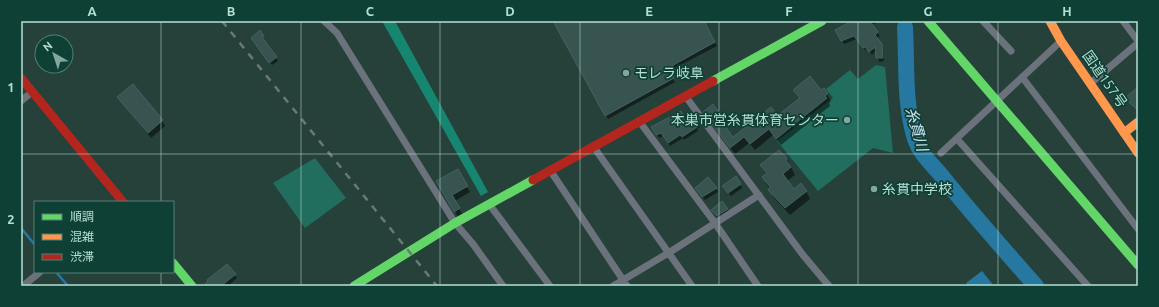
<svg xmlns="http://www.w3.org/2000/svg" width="1159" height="307" font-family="Ubuntu,'Noto Sans JP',sans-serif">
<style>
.green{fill:#216e5e}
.forest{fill:#168671}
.water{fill:#2778a1}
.shadow{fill:#0007}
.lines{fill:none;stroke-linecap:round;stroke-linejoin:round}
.stream{stroke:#2778a1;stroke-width:2.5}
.river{stroke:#2778a1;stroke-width:16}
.building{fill:#375451;stroke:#446360}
.street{stroke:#6b727b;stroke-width:7}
.fast{stroke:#63d668;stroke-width:9}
.slow{stroke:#ff974d;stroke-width:9}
.jam{stroke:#b3261e;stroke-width:9}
.rail{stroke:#6b777b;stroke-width:2.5;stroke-dasharray:7 7;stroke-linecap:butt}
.grid{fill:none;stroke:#b6ded3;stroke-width:1;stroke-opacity:0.55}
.poi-dot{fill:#84a79d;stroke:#0f4036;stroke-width:1.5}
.labels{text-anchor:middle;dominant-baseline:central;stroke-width:3.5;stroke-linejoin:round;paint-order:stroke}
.poi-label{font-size:14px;fill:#b6ded3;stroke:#0f4036;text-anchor:start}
.street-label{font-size:14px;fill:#b6ded3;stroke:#0f4036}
.water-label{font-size:15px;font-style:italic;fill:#cae1f0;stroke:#0f4036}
.neatline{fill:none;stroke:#b6ded3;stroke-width:1.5}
.grid-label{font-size:13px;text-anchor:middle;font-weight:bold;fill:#b6ded3}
</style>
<rect width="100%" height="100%" fill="#26403a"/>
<path class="green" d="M876 65 885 67 893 153 873 148 818 191 777 141 833 98 826 89 850 70 858 79Z
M315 158 346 198 305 228 273 183Z"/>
<path class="forest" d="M382 21H395L488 192 481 196Z"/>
<path class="water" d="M982 271 994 286H968L966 283Z"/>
<path class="shadow" d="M554 21H703L717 46 669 71 675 82 608 119Z
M854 21H878L872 26 880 36 877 38 883 48 884 61 879 62 876 51 872 55 868 49 866 51 857 39 844 44 837 30Z
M260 32 264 41 278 61 272 65 254 42Z
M1138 88V112L1126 98Z
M794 90 821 92 824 90 831 101 829 103 830 106 781 145 773 135 755 150 749 143 735 154 708 119 718 113 722 119 720 121 733 138 778 117 800 99Z
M119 97 162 121 165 126 151 138Z
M695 119 700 127 697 129 698 131 684 140 683 138 670 146 663 136 659 138 653 128 686 124Z
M779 152 787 159 795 175 787 181 794 190 806 191 810 199 790 215 774 198 763 177 767 174 762 166Z
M457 170 470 192 455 201 462 214 458 217 438 182Z
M740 184 742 188 731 196 726 189Z
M716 188 718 192 705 200 698 192Z
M728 209 730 213 719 219 715 213Z
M227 265 237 278 228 286H209Z"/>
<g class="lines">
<path class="stream" d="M21 228 35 245
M56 272 68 286"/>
<path class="river" d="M905 27C907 64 904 103 915 139 920 154 931 163 941 175 972 214 1004 250 1036 286"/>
</g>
<path class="building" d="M553 21H704L715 42 668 68 674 78 605 116Z
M852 21H870L878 32 875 35 882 44 883 58H876L875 47 869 52 865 47 863 48 854 36 841 41 835 30Z
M260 30 264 36 262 37 277 57 269 63 251 38Z
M810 76 821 90 824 88 828 93 825 96 827 98 776 139 769 129 750 144 744 137 730 148 703 112 713 104 719 112 716 114 733 137 771 107 778 115 800 98 793 90Z
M133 84 163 120 148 133 117 97Z
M1138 87V111L1125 98Z
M681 111 686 122 695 118 699 123 696 125 697 127 682 137 680 135 668 143 661 133 656 135 651 127Z
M779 150 787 158 786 160 791 167 783 174 794 189 801 183 807 191 785 208 768 190 770 187 762 177 767 173 760 165Z
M458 169 468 186 452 195 460 208 454 212 436 181Z
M736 176 741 184 728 193 722 186Z
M708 177 717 188 702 197 695 188Z
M722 201 728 209 717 216 711 210Z
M227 264 236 274 221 286H203L208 281 207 280Z"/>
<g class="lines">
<path class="street" d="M324 21 337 33 455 223 473 244 503 286
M983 21 1011 51
M1123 21 1138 41
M1022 77 1138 229
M1091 83 1138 43
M686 97 803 255 829 286
M21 101 32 92
M639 121 715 223 758 286
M958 140 1088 286
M593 146 692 286
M941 153 1061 41
M550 170 627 286
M489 204 550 286
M23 286 40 272
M613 286 670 252 759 195"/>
<path class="fast" d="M928 21 1138 265
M713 81 822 21
M173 263 192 286
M354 286 455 223 533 180"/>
<path class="slow" d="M1050 21 1061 41 1138 153
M1124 133 1138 122"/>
<path class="jam" d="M21 78 123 202
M533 180 713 81"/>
<path class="rail" d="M222 21 437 286"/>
</g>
<path class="grid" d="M161 21V202M301 21V286M440 21V286M580 21V286M719 21V286M858 21V286M998 21V286M21 154H1138M161 272V286"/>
<g class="poi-dot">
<circle cx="626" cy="73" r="4"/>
<circle cx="847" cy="120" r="4"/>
<circle cx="874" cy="189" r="4"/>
</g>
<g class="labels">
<g class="poi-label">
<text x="634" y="73">モレラ岐阜</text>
<text x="839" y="120" text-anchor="end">本巣市営糸貫体育センター</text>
<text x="882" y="189">糸貫中学校</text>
</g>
<g class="street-label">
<text transform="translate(1105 79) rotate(55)">国道157号</text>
</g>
<g class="water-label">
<text transform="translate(917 129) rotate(74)">糸貫川</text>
</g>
</g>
<rect width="1159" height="307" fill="none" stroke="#0f4036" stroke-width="44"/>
<rect x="34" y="201" width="140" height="72" fill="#0f4036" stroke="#527f75"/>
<rect x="42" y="214" width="20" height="6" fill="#63d668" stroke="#527f75"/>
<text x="70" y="221" font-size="12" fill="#b6ded3">順調</text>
<rect x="42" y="234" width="20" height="6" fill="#ff974d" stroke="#527f75"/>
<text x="70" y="241" font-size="12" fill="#b6ded3">混雑</text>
<rect x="42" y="254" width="20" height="6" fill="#b3261e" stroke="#527f75"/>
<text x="70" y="261" font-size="12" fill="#b6ded3">渋滞</text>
<g transform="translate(54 54) rotate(321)"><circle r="19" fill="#0f4036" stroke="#527f75"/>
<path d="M0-3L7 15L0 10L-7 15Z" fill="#84a79d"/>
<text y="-6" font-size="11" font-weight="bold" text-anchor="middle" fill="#b6ded3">N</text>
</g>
<rect x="22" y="22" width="1115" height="263" class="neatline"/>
<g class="grid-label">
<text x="92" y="16">A</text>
<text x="231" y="16">B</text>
<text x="370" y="16">C</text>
<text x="510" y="16">D</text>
<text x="649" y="16">E</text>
<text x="789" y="16">F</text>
<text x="928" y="16">G</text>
<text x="1067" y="16">H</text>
<text x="11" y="92">1</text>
<text x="11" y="224">2</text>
</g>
</svg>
